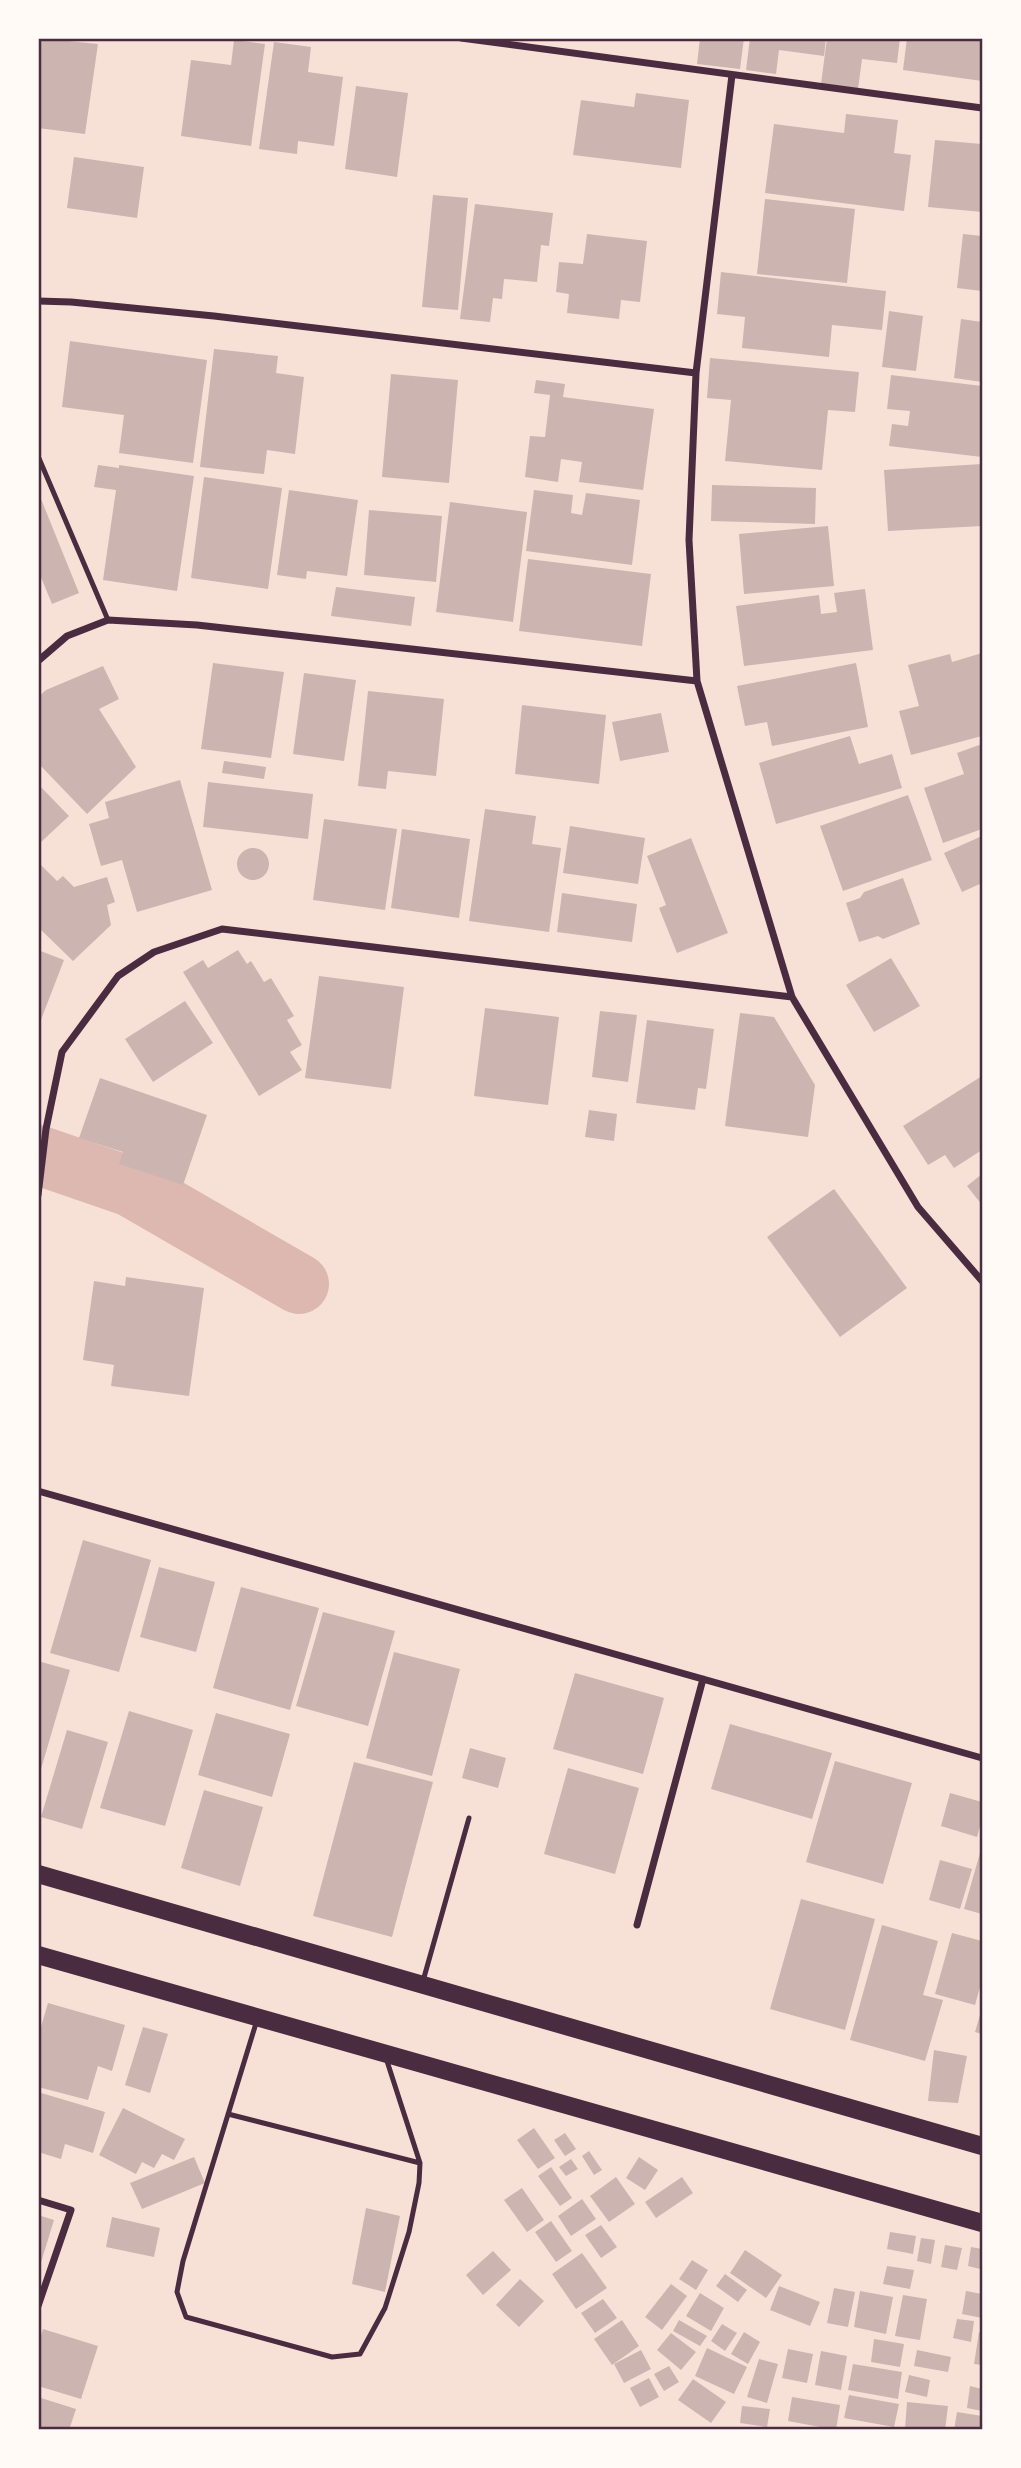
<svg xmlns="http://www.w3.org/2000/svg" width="1021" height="2468" font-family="'Sofia Sans Condensed',sans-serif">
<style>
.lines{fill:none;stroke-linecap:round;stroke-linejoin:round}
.river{stroke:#dcb8b0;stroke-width:60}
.building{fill:#ccb4b1}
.service{stroke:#4a2c40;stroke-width:5}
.minor{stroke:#4a2c40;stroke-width:7}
.primary{stroke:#4a2c40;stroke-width:18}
.neatline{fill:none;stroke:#4a2c40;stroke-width:2.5}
</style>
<rect width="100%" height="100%" fill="#f7e1d7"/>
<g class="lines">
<path class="river" d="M38 1155 131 1187 299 1284"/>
</g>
<path class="building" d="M38 38 98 44 85 134 38 128Z
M700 38H744L740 69 697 64Z
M750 38H826L824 56 779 50 776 74 746 70Z
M827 38H900L897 63 862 59 858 89 821 84Z
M907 38H982V81L903 70Z
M234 40 265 44 251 146 181 136 191 60 231 65Z
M274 42 311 47 308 72 343 77 334 146 298 141 297 154 259 149Z
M356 86 408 93 397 177 345 169Z
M636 93 689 100 681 168 573 155 581 100 634 107Z
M846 114 898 120 894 153 911 155 904 211 765 193 774 124 844 133Z
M935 140 982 144V212L928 207Z
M74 157 144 167 137 218 67 208Z
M433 195 468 198 458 310 422 307Z
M765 199 855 209 847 283 757 274Z
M475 204 553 213 549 246 541 245 537 282 504 279 502 299 493 298 490 322 460 319Z
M587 234 647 241 640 302 621 300 619 319 567 313 569 294 556 292 559 262 583 264Z
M963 234 982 236V291L957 288Z
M721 272 886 291 882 330 832 325 829 357 742 348 745 317 717 314Z
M889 311 923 316 916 371 882 367Z
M961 319 982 322V382L954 378Z
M70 341 207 360 193 463 119 453 124 415 62 407Z
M214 349 278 356 276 373 304 377 295 454 267 450 264 474 200 467Z
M710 358 859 372 855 412 828 410 822 470 725 461 731 400 707 398Z
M391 374 458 380 449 483 382 477Z
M891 375 982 386V457L889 446 892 424 908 426 910 411 887 409Z
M536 380 565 384 563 397 654 409 643 490 579 482 582 462 561 459 558 482 525 477 530 436 545 437 550 395 534 393Z
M982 464V526L888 531 884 470Z
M98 465 119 468V465L194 476 177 591 103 580 116 490 94 487Z
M204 477 282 488 268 589 191 578Z
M712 485 816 488 815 524 711 521Z
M289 490 358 500 347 576 307 571 306 579 277 575Z
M534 490 573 495 571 513 582 515 586 493 640 500 632 565 526 551Z
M39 494 79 593 52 604 38 570Z
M450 502 527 512 513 622 436 612Z
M369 510 442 516 436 582 364 575Z
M828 526 834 586 744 594 739 534Z
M528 559 651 574 642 646 519 631Z
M336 587 415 597 411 626 331 616Z
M865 589 873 650 744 666 736 606 819 595 821 614 837 612 834 593Z
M982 653V736L911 755 899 711 919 706 908 665 950 654 952 662Z
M213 663 284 672 271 758 201 749Z
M856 663 868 727 772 746 767 722 745 726 737 686Z
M103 666 119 699 99 709 136 767 87 814 38 763V697L46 690Z
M304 673 356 680 344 761 293 754Z
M368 691 444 699 436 776 388 771 386 789 358 786Z
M522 705 606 715 599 784 515 774Z
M661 713 669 752 620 761 612 722Z
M850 736 859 764 892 754 902 788 776 824 759 763Z
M982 744V829L943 843 924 788 964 774 957 753Z
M224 761 266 767 264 779 222 773Z
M180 780 212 890 137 912 122 860 101 866 89 824 109 818 105 802Z
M208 782 313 794 308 839 203 827Z
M38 784 69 816 40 843 38 842Z
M908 795 932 860 843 891 820 826Z
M485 809 536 816 532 844 561 848 549 932 469 921Z
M324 819 397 829 385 910 313 900Z
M570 826 645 838 638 884 563 873Z
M402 829 470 839 459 918 391 908Z
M982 836V883L962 892 944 853Z
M691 838 728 933 677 953 659 908 666 905 647 856Z
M237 864a16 16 0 1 1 32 0a16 16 0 1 1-32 0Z
M38 862 57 881 63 876 74 887 107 877 115 902 107 905 111 925 73 961 38 927Z
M903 878 920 924 883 939 878 936 859 942 846 903 860 898 864 892Z
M562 893 637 904 632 942 557 932Z
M38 950 64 960 39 1025H38Z
M238 950 247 964 251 961 264 982 271 978 294 1016 287 1020 302 1045 290 1052 302 1070 259 1096 183 972 203 960 208 968Z
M891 958 920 1006 874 1032 846 985Z
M319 976 404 987 391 1089 305 1078Z
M185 1001 213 1043 153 1082 125 1039Z
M485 1008 559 1017 548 1105 474 1096Z
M600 1011 637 1015 628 1082 592 1077Z
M740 1013 774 1017 815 1085 808 1137 725 1126Z
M647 1020 714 1029 706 1089 698 1088 695 1110 636 1103Z
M982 1076V1150L954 1168 945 1155 928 1165 903 1126Z
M100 1078 207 1115 183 1185 119 1164 123 1152 79 1138Z
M589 1110 617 1114 614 1141 585 1137Z
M982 1174V1205L967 1186Z
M834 1189 907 1288 840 1337 767 1237Z
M126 1277 204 1288 189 1396 111 1386 114 1365 83 1360 94 1281 125 1286Z
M83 1540 151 1560 119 1672 50 1653Z
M159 1567 215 1582 196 1652 140 1637Z
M241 1587 319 1608 290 1710 213 1688Z
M323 1612 395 1631 368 1726 296 1706Z
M394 1652 460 1669 432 1776 366 1758Z
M38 1661 70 1670 39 1776H38Z
M575 1673 664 1698 643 1774 553 1749Z
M129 1711 193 1730 165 1826 100 1808Z
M216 1713 290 1734 272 1797 198 1775Z
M730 1724 832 1753 812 1819 711 1789Z
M67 1730 108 1742 82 1829 41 1817Z
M470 1748 506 1758 498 1788 462 1778Z
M835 1761 912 1783 883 1884 806 1862Z
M354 1762 433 1782 392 1937 313 1916Z
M568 1768 639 1788 615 1874 544 1854Z
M204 1790 263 1807 240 1886 181 1868Z
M950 1793 982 1802V1819L977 1837 941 1826Z
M982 1846V1914L964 1909Z
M940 1860 972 1869 960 1909 929 1900Z
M801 1899 875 1919 845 2030 770 2009Z
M882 1925 938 1941 923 1995 943 2000 925 2061 850 2040Z
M952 1933 982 1941V1980L975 2005 935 1994Z
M48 2003 125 2025 112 2071 98 2066 88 2100 38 2087V2037Z
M982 2008V2034L975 2032Z
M143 2027 168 2034 150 2093 125 2085Z
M934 2050 967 2056 958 2103 928 2101Z
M38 2092 105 2112 93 2153 65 2144 61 2159 38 2152Z
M123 2108 185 2139 174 2160 162 2154 154 2168 142 2162 136 2174 99 2155Z
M534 2128 555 2158 538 2169 517 2140Z
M565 2133 576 2149 565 2156 554 2140Z
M589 2151 602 2170 594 2175 582 2156Z
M194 2157 205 2183 142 2209 130 2183Z
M639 2157 658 2170 645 2190 626 2178Z
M571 2159 578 2169 566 2176 559 2167Z
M551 2167 572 2198 560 2206 538 2176Z
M616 2177 635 2204 609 2222 590 2196Z
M682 2177 693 2193 656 2218 645 2202Z
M522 2188 544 2220 527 2232 504 2200Z
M582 2199 596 2219 571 2236 558 2216Z
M366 2208 400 2216 385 2292 352 2284Z
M38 2215 54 2220 39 2269H38Z
M112 2217 160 2228 154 2257 106 2247Z
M551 2221 572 2251 556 2262 535 2232Z
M601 2225 617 2247 601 2258 585 2235Z
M890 2232 916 2236 913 2254 887 2249Z
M921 2238 935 2240 931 2264 917 2261Z
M945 2245 962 2248 957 2270 941 2267Z
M971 2247 982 2249 980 2269 968 2266Z
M745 2250 782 2275 766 2298 730 2273Z
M493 2251 511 2270 483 2295 466 2275Z
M582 2253 607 2288 576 2309 552 2274Z
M692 2260 708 2270 696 2290 679 2279Z
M887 2266 914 2270 910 2289 883 2284Z
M725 2274 747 2290 738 2302 716 2286Z
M520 2279 544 2301 519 2327 496 2305Z
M671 2284 687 2296 662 2330 645 2317Z
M779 2286 820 2302 810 2326 770 2310Z
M834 2288 855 2292 848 2327 827 2323Z
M860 2291 893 2297 886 2334 854 2327Z
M966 2291 982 2294V2318L962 2314Z
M700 2293 724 2308 711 2331 686 2316Z
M903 2295 927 2299 920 2340 895 2336Z
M603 2299 617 2318 595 2333 581 2313Z
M957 2319 974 2321 971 2342 953 2338Z
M622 2320 639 2346 612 2365 594 2339Z
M679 2320 707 2336 700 2346 673 2331Z
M722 2324 737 2333 725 2351 711 2341Z
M43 2329 98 2346 81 2399 38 2386V2345Z
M744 2332 760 2342 748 2364 731 2354Z
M979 2332 982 2333V2365L974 2364Z
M671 2333 696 2352 681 2370 657 2350Z
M874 2339 904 2344 900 2367 871 2362Z
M707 2348 747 2367 734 2394 695 2376Z
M788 2349 813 2354 807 2383 782 2378Z
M641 2350 651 2369 624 2383 614 2364Z
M917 2350 951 2357 948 2372 914 2366Z
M821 2351 847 2356 841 2390 815 2385Z
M759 2359 778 2364 767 2403 747 2397Z
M853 2364 902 2372 898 2399 848 2390Z
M669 2366 679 2382 664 2391 654 2374Z
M909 2375 930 2380 927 2397 905 2392Z
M649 2378 659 2397 640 2407 630 2388Z
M693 2379 726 2402 711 2423 678 2400Z
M970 2386 982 2389V2411L967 2408Z
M849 2395 899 2404 894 2427 844 2418Z
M38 2397 76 2409 69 2430H38Z
M792 2397 840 2405 836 2430 788 2421Z
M907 2402 948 2406 945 2430 905 2429Z
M742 2406 770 2409 767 2427 740 2423Z
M957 2412 982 2416V2430H954Z"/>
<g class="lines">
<path class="service" d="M38 456 108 620
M423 1981 469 1818
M257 2020 183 2261 177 2292 186 2317 332 2357 360 2354 385 2308 409 2232 419 2183 420 2163 386 2058
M228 2114 420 2163"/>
<path class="minor" d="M461 38 982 108
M732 75 696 373 689 540 697 681 792 997 918 1207 982 1281
M38 301 71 302 214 316 696 373
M38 661 67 636 108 620 197 625 697 681
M38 1195 46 1129 62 1052 118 976 154 952 222 929 792 997
M38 1491 982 1758
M637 1925 703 1679
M38 2200 71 2210 38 2306"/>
<path class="primary" d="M38 1874 982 2146
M38 1955 982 2223"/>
</g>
<rect width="1021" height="2468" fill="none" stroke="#fffaf5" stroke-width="80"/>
<rect x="40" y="40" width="941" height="2388" class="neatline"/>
</svg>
